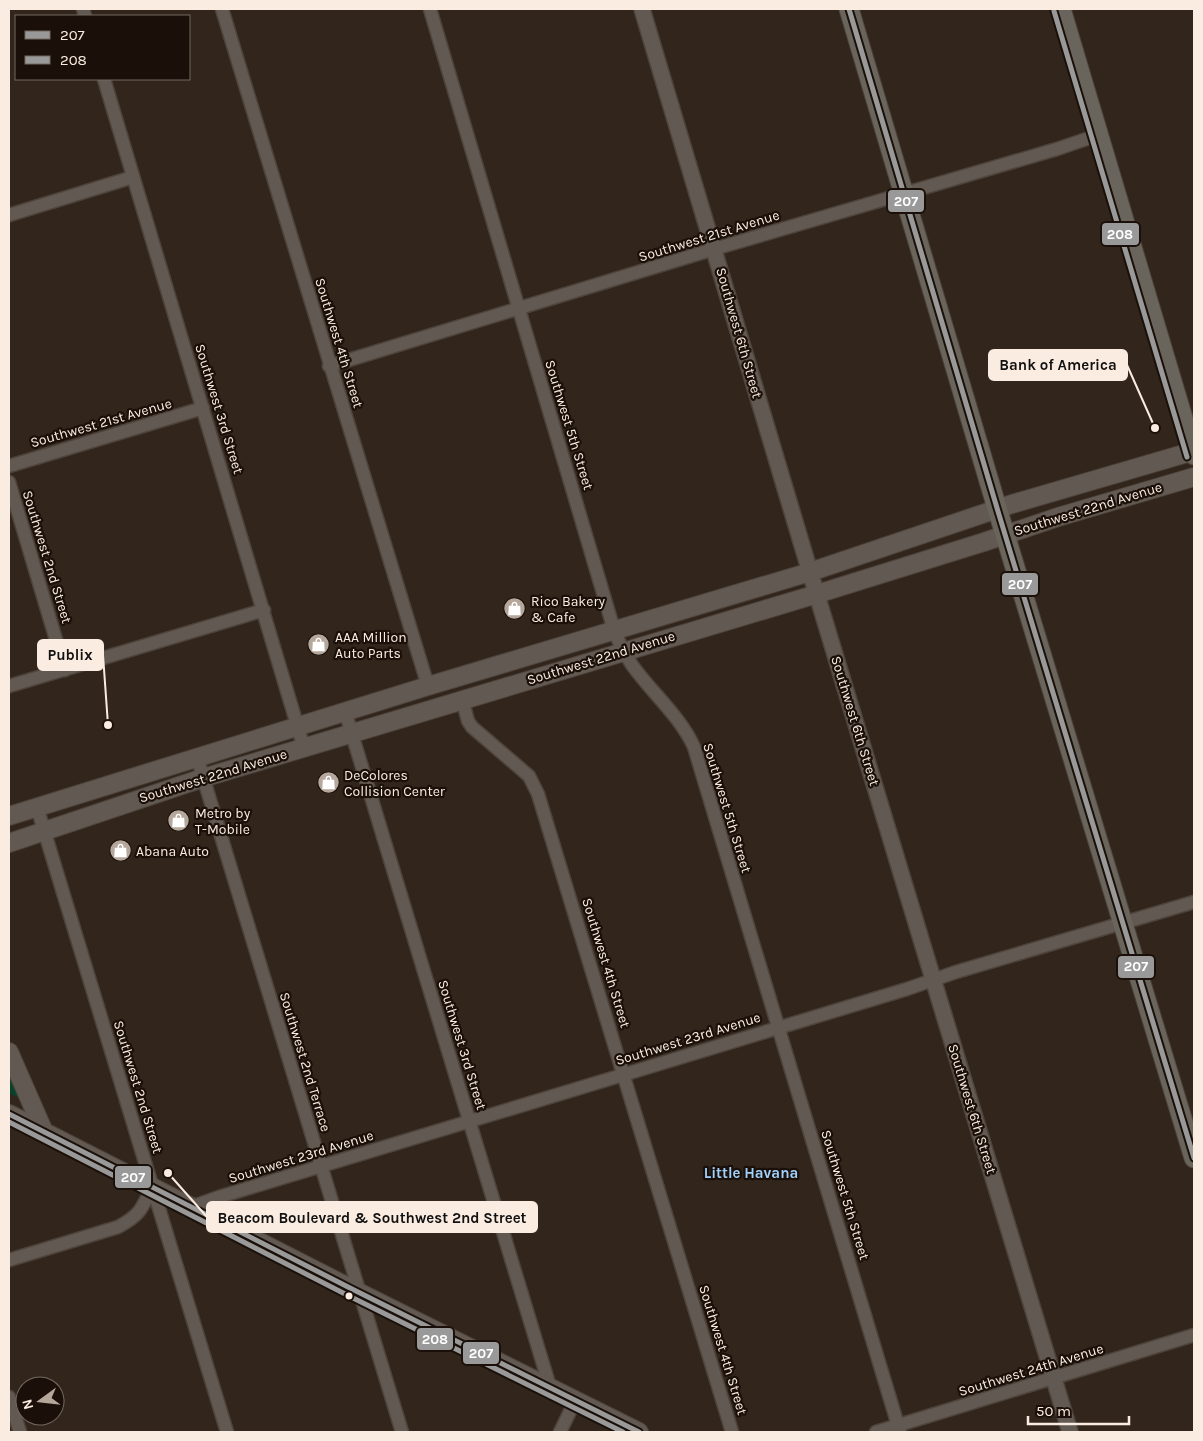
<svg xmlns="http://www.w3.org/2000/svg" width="1203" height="1441" font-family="Karla,sans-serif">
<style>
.green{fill:#07432c}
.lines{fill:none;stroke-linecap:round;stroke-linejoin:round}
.minor-casing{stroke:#4e443c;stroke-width:15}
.tertiary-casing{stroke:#4e443c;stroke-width:18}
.secondary-casing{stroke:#4e443c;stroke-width:20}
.primary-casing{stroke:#4e443c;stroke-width:21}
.minor{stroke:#625952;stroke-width:12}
.tertiary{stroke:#625952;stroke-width:15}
.secondary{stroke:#625952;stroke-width:18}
.primary{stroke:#6a655c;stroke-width:19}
.bus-1-casing{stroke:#1a1009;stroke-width:9}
.bus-2-casing{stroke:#1a1009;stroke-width:9}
.bus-1{stroke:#999;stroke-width:5}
.bus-2{stroke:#999;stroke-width:5}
.bus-dot{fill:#fbece1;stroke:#1a1009;stroke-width:2}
.labels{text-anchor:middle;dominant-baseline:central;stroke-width:4.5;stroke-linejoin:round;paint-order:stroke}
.street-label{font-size:14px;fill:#fbece1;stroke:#1a1009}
.poi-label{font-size:14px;fill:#fbece1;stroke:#1a1009;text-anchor:start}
.neighbourhood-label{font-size:15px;font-weight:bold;fill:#a0d0fc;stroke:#1a1009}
.leader{fill:none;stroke:#fbece1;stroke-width:2}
.callout-dot{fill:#fbece1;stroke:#1a1009;stroke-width:2}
.callout{fill:#fbece1;stroke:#fbece1;stroke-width:2}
.callout-label{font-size:15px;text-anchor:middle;font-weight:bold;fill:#111}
.line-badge{stroke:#1a1009;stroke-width:2}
.badge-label{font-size:14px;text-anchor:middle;font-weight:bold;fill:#fff}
</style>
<rect width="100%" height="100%" fill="#32261c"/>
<path class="green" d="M9 1072 21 1096 19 1098 9 1093Z"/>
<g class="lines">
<defs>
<path id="minor" d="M83 9 85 16
M222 9 428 686
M430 9 614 630C619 643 625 654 632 665 652 693 680 716 694 747L900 1432
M104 79 304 748
M9 215 133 177
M329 366 714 249 1057 149 1098 135
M9 466 203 408
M9 482 65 670
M9 686 264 610
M462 699 468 721 472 727 529 776 538 794 732 1432
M345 711 550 1387
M197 757 402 1432
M37 807 227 1432
M191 1207 219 1197 907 989 956 972 1194 902
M9 1260 118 1227C140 1215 142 1209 152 1187
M9 1397 20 1432
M560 1432 575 1401
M876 1432 1194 1335"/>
<path id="tertiary" d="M642 9 810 572 1070 1432"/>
<path id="secondary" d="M9 816 428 686 810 572 1012 504 1194 451
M9 843 203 778 817 594 984 542 1058 517 1194 477
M9 1052 44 1132
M9 1114 352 1289 639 1432"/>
<path id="primary" d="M849 9 997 508 1194 1158
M1061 9 1194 455"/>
</defs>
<use href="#minor" class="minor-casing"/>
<use href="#tertiary" class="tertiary-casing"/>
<use href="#secondary" class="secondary-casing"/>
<use href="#primary" class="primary-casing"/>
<use href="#minor" class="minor"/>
<use href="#tertiary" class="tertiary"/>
<use href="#secondary" class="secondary"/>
<use href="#primary" class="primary"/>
<defs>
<path id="bus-1" d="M849 9 997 508 1194 1158
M9 1114 352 1289 639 1432"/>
<path id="bus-2" d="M1054 11 1187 457
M9 1122 349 1296 623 1432"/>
</defs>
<use href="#bus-1" class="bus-1-casing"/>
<use href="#bus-2" class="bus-2-casing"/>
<use href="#bus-1" class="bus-1"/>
<use href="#bus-2" class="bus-2"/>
</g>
<defs>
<symbol id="shop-disc" viewBox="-11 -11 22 22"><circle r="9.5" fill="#b5a79c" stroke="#1a1009"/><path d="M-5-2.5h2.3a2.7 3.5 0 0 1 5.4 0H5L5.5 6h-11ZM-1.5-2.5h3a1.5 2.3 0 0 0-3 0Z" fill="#fff"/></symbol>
</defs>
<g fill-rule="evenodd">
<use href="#shop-disc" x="502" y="596" width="25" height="25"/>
<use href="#shop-disc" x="306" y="632" width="25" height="25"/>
<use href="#shop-disc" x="316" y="770" width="25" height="25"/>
<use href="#shop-disc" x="166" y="808" width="25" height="25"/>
<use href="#shop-disc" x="108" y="838" width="25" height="25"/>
</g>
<circle class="bus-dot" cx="349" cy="1296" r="4.5"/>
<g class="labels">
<g class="street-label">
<text transform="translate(709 236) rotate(-17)">Southwest 21st Avenue</text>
<text transform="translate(739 333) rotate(74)">Southwest 6th Street</text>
<text transform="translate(339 343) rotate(73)">Southwest 4th Street</text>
<text transform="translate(219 409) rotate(73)">Southwest 3rd Street</text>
<text transform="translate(101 423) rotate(-16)">Southwest 21st Avenue</text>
<text transform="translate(569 425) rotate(73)">Southwest 5th Street</text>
<text transform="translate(1088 509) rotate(-17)">Southwest 22nd Avenue</text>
<text transform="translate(47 557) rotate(73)">Southwest 2nd Street</text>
<text transform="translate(601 658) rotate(-17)">Southwest 22nd Avenue</text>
<text transform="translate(855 721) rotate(73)">Southwest 6th Street</text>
<text transform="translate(213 776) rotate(-17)">Southwest 22nd Avenue</text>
<text transform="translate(727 808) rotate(73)">Southwest 5th Street</text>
<text transform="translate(606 963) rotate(73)">Southwest 4th Street</text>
<text transform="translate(688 1039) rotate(-17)">Southwest 23rd Avenue</text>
<text transform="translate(462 1045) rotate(73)">Southwest 3rd Street</text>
<text transform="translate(305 1062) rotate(73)">Southwest 2nd Terrace</text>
<text transform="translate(138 1087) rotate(73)">Southwest 2nd Street</text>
<text transform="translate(972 1109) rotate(73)">Southwest 6th Street</text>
<text transform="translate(301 1157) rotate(-17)">Southwest 23rd Avenue</text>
<text transform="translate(845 1195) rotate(73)">Southwest 5th Street</text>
<text transform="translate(723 1350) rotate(73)">Southwest 4th Street</text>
<text transform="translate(1031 1370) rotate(-17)">Southwest 24th Avenue</text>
</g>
<g class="poi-label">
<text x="531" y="601">Rico Bakery<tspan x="531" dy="16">&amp; Cafe</tspan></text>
<text x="335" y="637">AAA Million<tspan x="335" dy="16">Auto Parts</tspan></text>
<text x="344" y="775">DeColores<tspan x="344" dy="16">Collision Center</tspan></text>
<text x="195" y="813">Metro by<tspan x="195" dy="16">T-Mobile</tspan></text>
<text x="136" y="851">Abana Auto</text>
</g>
<g class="neighbourhood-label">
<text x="751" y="1173">Little Havana</text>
</g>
</g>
<path class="leader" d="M1155 428L1127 365M108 725L103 655M168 1173L207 1217"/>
<g class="callout-dot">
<circle cx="1155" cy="428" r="5"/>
<circle cx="108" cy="725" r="5"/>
<circle cx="168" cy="1173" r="5"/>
</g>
<g class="callout">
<rect x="989" y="350" width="138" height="30" rx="5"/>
<rect x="38" y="640" width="65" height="30" rx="5"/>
<rect x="207" y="1202" width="330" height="30" rx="5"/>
</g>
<g class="callout-label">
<text x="1058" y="370">Bank of America</text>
<text x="70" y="660">Publix</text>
<text x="372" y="1223">Beacom Boulevard &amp; Southwest 2nd Street</text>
</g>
<g class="line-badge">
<rect x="887" y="189" width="38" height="24" rx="5" fill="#999"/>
<rect x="1101" y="222" width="39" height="24" rx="5" fill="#999"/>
<rect x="1001" y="572" width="38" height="24" rx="5" fill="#999"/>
<rect x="1117" y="955" width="38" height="24" rx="5" fill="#999"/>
<rect x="114" y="1165" width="38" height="24" rx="5" fill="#999"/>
<rect x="416" y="1327" width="38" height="24" rx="5" fill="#999"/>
<rect x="462" y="1341" width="38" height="24" rx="5" fill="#999"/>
</g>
<g class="badge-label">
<text x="906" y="206">207</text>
<text x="1120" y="239">208</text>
<text x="1020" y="589">207</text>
<text x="1136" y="971">207</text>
<text x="133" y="1182">207</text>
<text x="435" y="1344">208</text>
<text x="481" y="1358">207</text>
</g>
<rect width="1203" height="1441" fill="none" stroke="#fbece1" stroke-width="20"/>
<rect x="15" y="15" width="175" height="65" fill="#1a1009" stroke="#74685f"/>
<rect x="25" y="31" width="25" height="8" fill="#999999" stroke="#74685f"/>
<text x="60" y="40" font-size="15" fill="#fbece1">207</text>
<rect x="25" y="56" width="25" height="8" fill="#999999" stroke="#74685f"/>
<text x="60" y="65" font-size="15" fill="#fbece1">208</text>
<g transform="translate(40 1401) rotate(255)"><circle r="24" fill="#1a1009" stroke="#74685f"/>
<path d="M0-4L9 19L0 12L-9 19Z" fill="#b5a79c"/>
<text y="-8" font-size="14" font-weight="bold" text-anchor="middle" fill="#fbece1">N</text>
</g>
<path d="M1028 1416v8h101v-8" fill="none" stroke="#fbece1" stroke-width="2.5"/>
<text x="1036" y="1416" font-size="15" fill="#fbece1" stroke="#1a1009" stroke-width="4" paint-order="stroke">50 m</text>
</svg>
